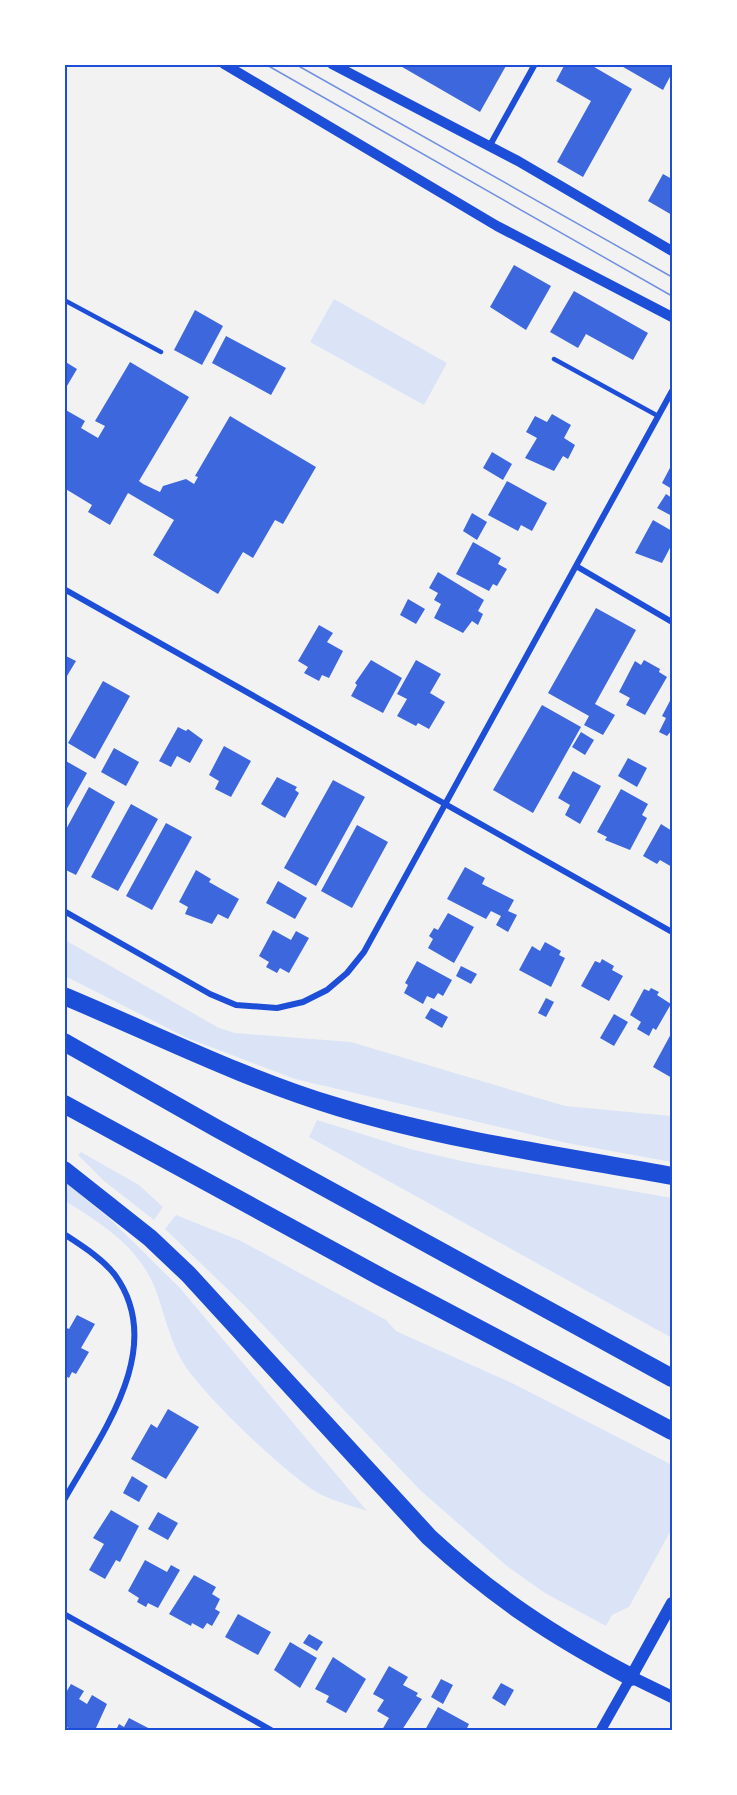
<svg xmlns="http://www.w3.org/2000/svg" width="737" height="1795" font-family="'PT Sans Narrow',sans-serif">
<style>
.green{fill:#dbe4f7}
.building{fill:#3d67dc}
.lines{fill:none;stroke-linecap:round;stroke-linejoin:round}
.service{stroke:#1d4ed8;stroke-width:4.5}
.minor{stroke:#1d4ed8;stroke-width:6}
.tertiary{stroke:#1d4ed8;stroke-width:10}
.secondary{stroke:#1d4ed8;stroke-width:12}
.motorway{stroke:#1d4ed8;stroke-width:18}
.tram{stroke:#7290e2;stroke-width:1.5}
.neatline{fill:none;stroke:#1d4ed8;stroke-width:2}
</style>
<rect width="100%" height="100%" fill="#f2f2f2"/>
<path class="green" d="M334 299 447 363 424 405 310 342Z
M65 940 219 1028 235 1033 351 1042 565 1106 672 1116V1162L567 1143 295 1079 187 1038 65 976Z
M317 1120 410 1149 466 1162 672 1198V1338L309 1137Z
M81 1152 139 1185 163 1207 154 1220 104 1181 78 1155Z
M64 1181 111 1220 180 1288 367 1511C352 1506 334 1501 320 1494 289 1478 198 1390 182 1361 169 1338 164 1312 155 1288 138 1246 101 1223 65 1201Z
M176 1215 241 1241 386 1320 396 1331 514 1384 672 1465 670 1532 629 1607 612 1615 606 1626 545 1593 508 1567 420 1490 245 1306 165 1229Z"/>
<path class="building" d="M397 64H507L480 112Z
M565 64H589L632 89 583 177 557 162 591 101 556 81Z
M618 64H672V73L663 90Z
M663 174 672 179V215L648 201Z
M514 265 551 286 526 330 490 307Z
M574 291 648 333 633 360 586 334 578 348 550 332Z
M195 310 223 326 202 365 174 350Z
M226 336 286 368 271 395 212 363Z
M64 361 77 369 64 391Z
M130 362 189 397 139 481 143 484 160 492 163 486 186 479 194 484 198 477 195 476 230 416 316 467 283 524 275 520 253 558 243 552 218 594 153 555 174 520 128 493 110 525 88 512 92 505 64 488V409L85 421 81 428 98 438 105 426 95 421Z
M552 414 571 425 564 438 575 445 568 459 563 456 554 471 525 458 537 438 526 432 535 416 547 422Z
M492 452 512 464 503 480 483 468Z
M672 464V489L662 483Z
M507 481 547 503 532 531 521 525 518 531 488 515Z
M666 494 672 498V516L657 508Z
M472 513 487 522 477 540 463 531Z
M653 520 672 531V544L662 563 635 553Z
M473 542 501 558 498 564 507 569 497 586 493 584 489 591 456 574Z
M438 572 484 600 478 611 483 614 478 625 472 621 463 633 434 618 441 604 434 600 438 593 429 588Z
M408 599 425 609 416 624 400 615Z
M596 608 636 630 595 704 615 715 603 735 584 725 589 716 548 693Z
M319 625 333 633 327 642 343 651 329 678 322 675 319 681 304 673 308 667 298 661Z
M64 655 76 661 64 681Z
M371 660 402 678 383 713 351 696 357 685 355 683Z
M416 660 441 674 430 693 445 702 429 729 418 723 416 726 397 716 407 699 397 694Z
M644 660 660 669 659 672 667 677 645 715 626 705 630 698 619 692 635 661 641 665Z
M103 681 130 696 95 759 68 743Z
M672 697V730L667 736 659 732 666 718 662 716Z
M542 705 581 727 533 813 493 790Z
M178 727 186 731 188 729 203 740 190 763 177 756 171 767 159 761Z
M581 732 594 740 585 755 572 747Z
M224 746 251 761 231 797 215 789 219 781 209 775Z
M114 748 139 762 126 786 101 772Z
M628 758 647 768 637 787 618 776Z
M64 760 87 773 64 814Z
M573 771 601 786 580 824 565 815 570 805 558 798Z
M277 777 297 787 295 790 299 793 285 818 261 804Z
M333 780 365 797 316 886 284 868Z
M89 787 115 802 76 875 64 869V833Z
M621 789 648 804 642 815 647 818 630 850 605 840 607 837 597 832Z
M131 804 158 819 118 891 91 877Z
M166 823 192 837 152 910 126 896Z
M661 824 672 831V867L660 860 657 864 643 856Z
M357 825 388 842 352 908 321 891Z
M465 867 485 878 482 884 514 900 508 911 517 915 508 932 496 925 501 916 491 911 486 919 447 899Z
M196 870 211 879 209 882 239 899 228 919 218 914 212 924 185 914 188 907 179 902Z
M278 881 307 898 295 919 266 903Z
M448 913 474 927 454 963 428 948 433 939 429 936 434 928 438 930Z
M273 930 291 940 296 931 309 938 289 973 280 968 277 973 266 967 269 962 259 956Z
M545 942 561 951 559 955 565 958 551 987 519 970 532 946 540 951Z
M602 959 614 966 612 970 623 976 609 1001 581 986 595 961 600 963Z
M417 961 452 980 443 996 438 993 434 999 427 996 423 1004 404 993 408 985 405 983Z
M461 966 477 974 471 984 456 976Z
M651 988 659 992 657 995 671 1004 656 1030 653 1028 649 1036 637 1029 641 1022 630 1015 644 989 649 991Z
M546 998 554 1002 546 1017 538 1013Z
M431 1008 448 1017 442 1028 425 1018Z
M614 1014 628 1022 614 1046 600 1038Z
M672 1032V1078L653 1067Z
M77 1315 95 1324 81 1348 89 1352 76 1374 72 1372 69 1378 64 1375V1327L69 1329Z
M168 1409 199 1427 166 1479 131 1459 151 1424 157 1428Z
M132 1476 148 1486 139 1502 123 1493Z
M111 1510 139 1526 120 1562 116 1560 105 1579 89 1570 104 1544 93 1538Z
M158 1512 178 1523 168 1540 148 1529Z
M145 1560 167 1572 171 1565 180 1570 158 1608 148 1603 146 1607 137 1602 139 1598 128 1591Z
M194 1575 216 1587 212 1594 220 1599 215 1609 220 1612 212 1626 207 1623 203 1629 192 1623 191 1626 169 1614Z
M238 1614 271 1632 258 1655 225 1637Z
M309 1634 323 1642 317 1651 303 1643Z
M290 1642 317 1658 300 1688 274 1670Z
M333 1657 366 1679 346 1713 326 1702 329 1696 315 1689Z
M389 1666 408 1677 403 1685 418 1693 416 1696 422 1699 402 1730H382L389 1718 377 1711 384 1700 373 1694Z
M441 1679 453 1685 443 1704 431 1697Z
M501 1683 514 1690 505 1706 492 1698Z
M71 1684 84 1691 79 1699 87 1704 92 1695 107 1704 96 1728 92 1730H73L64 1726V1696Z
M438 1707 469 1724 466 1730H425Z
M129 1718 152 1730H116L119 1724 124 1727Z"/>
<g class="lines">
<path class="service" d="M64 300 161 352
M554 359 658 416"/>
<path class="minor" d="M489 147 535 64
M576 566 672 622
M64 589 672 932
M64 911 210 994 236 1005 277 1008 303 1002 327 990 347 973 364 952 672 391
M64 1234C82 1246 102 1258 115 1275 168 1348 100 1436 64 1500
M64 1614 271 1730"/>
<path class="tertiary" d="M224 64 497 226 672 317
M332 64 518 161 672 251
M601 1730 631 1677"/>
<path class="secondary" d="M672 1603 631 1677 672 1697"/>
<path class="motorway" d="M64 996C155 1034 244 1079 338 1107 447 1140 561 1156 672 1176
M64 1042 216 1128 672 1378
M64 1104 379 1276 672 1431
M64 1170 150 1238 188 1274 429 1537C494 1597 553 1636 631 1677"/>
<path class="tram" d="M265 64 672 296
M295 64 672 277"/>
</g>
<rect width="737" height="1795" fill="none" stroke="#ffffff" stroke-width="132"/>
<rect x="66" y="66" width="605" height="1663" class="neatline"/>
</svg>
